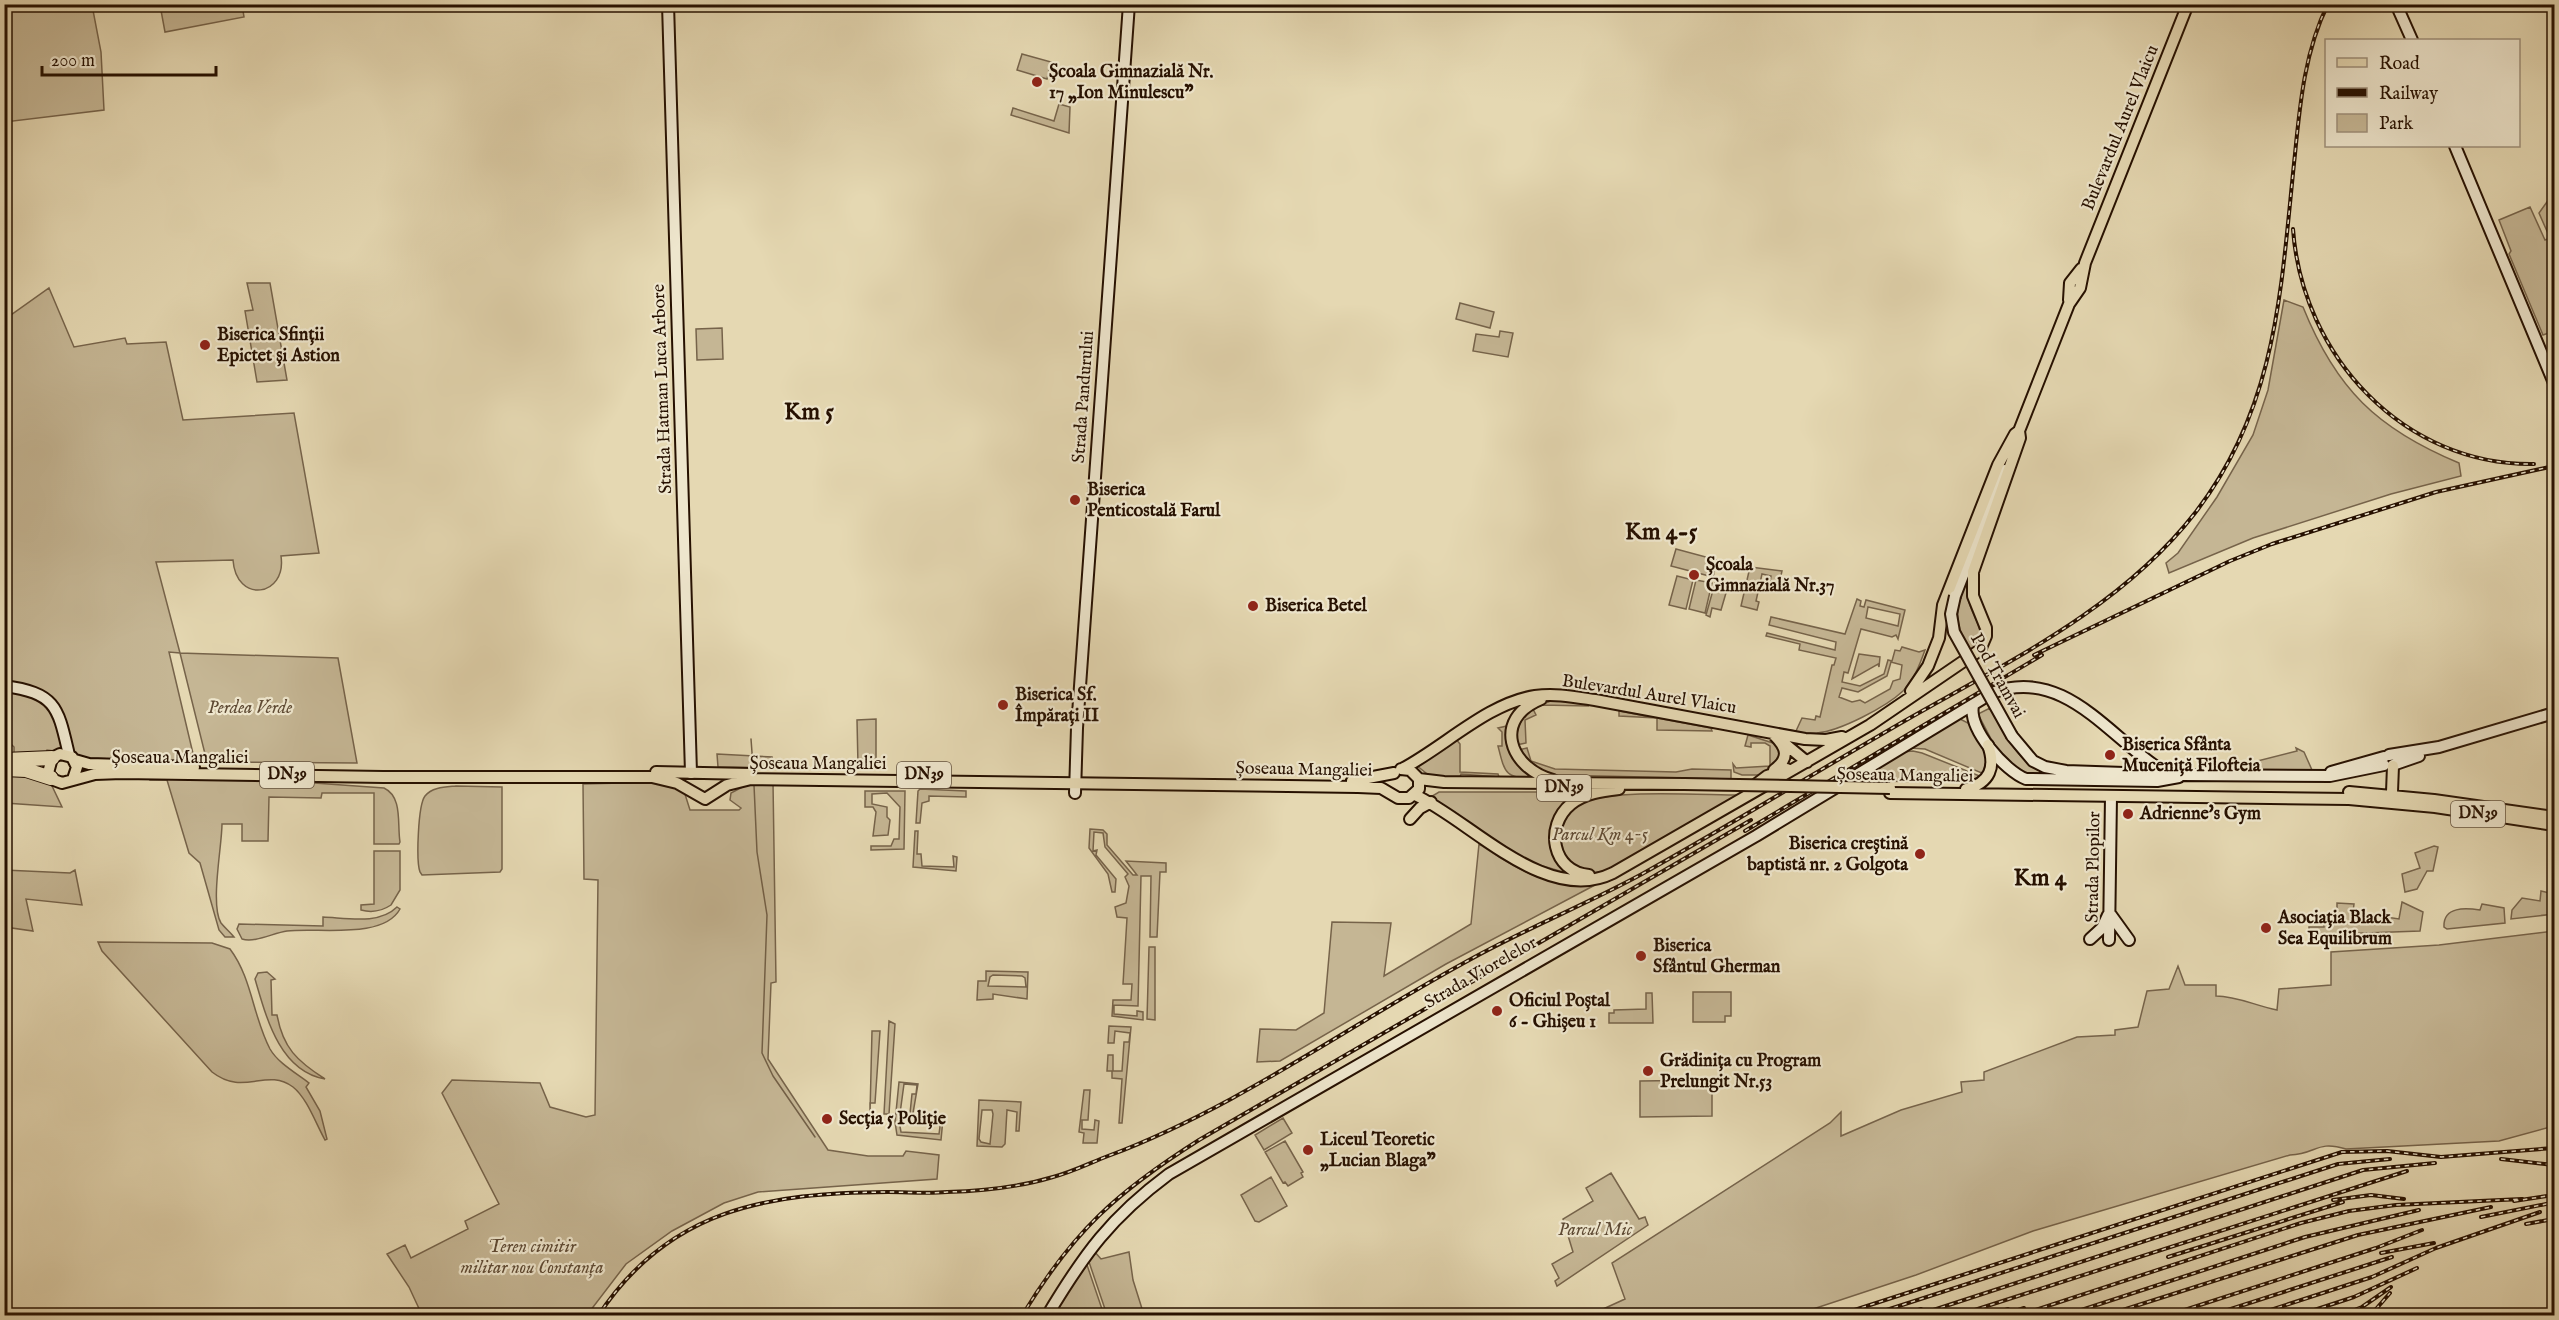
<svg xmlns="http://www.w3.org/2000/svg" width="2559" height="1320" font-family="'IM FELL English',serif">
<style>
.green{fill:#c5b694;stroke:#76634a;stroke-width:1.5;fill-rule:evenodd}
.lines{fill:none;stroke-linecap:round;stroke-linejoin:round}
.stream{stroke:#725f46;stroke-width:1.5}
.secondary-casing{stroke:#261000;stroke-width:14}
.primary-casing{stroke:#261000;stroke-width:14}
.highway-casing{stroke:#261000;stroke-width:16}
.secondary{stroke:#eee6cd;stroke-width:10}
.primary{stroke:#e5d8b2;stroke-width:10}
.highway{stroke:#e5d8b2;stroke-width:14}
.rail-casing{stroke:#261000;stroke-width:4}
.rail{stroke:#eee6cd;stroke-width:1.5;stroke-dasharray:4.5;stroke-linecap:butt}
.secondary-bridge-casing{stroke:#261000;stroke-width:14;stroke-linecap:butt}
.primary-bridge-casing{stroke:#261000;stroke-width:14;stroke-linecap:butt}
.secondary-bridge{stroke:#eee6cd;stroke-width:10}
.primary-bridge{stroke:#e5d8b2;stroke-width:10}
.poi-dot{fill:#8f2418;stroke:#eee6cd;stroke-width:2}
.labels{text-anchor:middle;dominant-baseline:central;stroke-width:4.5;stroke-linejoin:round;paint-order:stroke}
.shield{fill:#eee6cd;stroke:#62503e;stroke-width:1.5}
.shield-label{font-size:16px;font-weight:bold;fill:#261000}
.poi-label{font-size:18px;font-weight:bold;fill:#261000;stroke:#eee6cd;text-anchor:start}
.street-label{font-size:18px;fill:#261000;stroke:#eee6cd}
.park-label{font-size:18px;font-style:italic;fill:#5e4a34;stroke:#eee6cd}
.district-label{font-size:24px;font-weight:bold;fill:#261000;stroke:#eee6cd}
</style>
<rect width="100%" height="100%" fill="#e5d8b2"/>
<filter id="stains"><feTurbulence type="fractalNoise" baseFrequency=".00333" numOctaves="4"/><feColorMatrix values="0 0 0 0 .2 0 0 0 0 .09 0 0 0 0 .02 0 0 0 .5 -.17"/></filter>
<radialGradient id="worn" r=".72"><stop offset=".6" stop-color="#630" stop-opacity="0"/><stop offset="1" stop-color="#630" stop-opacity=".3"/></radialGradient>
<path class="green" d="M4 5H92L101 52 104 110 5 122Z
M160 5H242L244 17 165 32Z
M1022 54 1051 62 1047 79 1017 70Z
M1059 104 1070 107 1069 133 1011 115 1013 108 1054 121Z
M2554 197V331L2543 335 2509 254 2511 251 2499 220 2530 207 2545 240 2550 238 2539 213 2549 199Z
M247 283H270L287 380 257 382 245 311 253 310Z
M49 288 74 347 125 338 127 344 166 342 183 420 294 413 319 553 281 556C287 597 236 604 233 560L156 562 180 653 338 658 357 763 207 762 180 653 169 652 195 762 86 758 73 753 47 750 42 765 62 807 5 803V755L14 754V747L4 737V320Z
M2284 300 2303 307C2336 389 2377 429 2459 463L2461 476 2391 494 2253 538 2169 573 2166 563 2178 553 2217 497 2253 435 2268 390Z
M1460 303 1494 312 1490 328 1456 319Z
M722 328 723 359 697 360 696 329Z
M1500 331 1513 333 1508 357 1473 351 1476 334 1499 337Z
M1676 549 1717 560 1713 577 1671 566Z
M1750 567 1782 571 1778 589 1769 587 1771 576 1762 574 1756 601 1759 602 1757 610 1741 606Z
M1969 574C1968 583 1967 592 1969 602 1974 621 1992 637 1969 652 1952 618 1956 608 1969 574Z
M1677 576 1693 580 1686 609 1669 605Z
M1696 580 1712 583 1705 613 1689 609Z
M1715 583 1728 586 1721 610 1712 608 1710 617 1706 615Z
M1857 599 1861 601 1860 606 1864 607 1866 600 1905 610 1898 639 1896 635 1892 637 1861 629 1848 673 1844 672 1842 682 1860 686 1884 674 1888 660 1892 661 1895 650 1900 651 1902 647 1919 652 1925 650C1920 664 1914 680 1903 691 1886 707 1840 731 1817 733 1798 734 1781 730 1762 726L1796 731 1802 718 1815 720 1816 716 1820 717 1832 665H1834L1836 658 1799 650 1800 644 1766 636 1767 633 1835 650 1836 642 1769 625 1771 617 1845 634ZM1868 607 1900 614 1898 626 1866 618ZM1891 662 1902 665 1900 679 1893 681 1890 689 1865 703 1860 700 1852 702 1839 697 1842 688 1858 692 1887 676Z
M1859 654 1880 657 1879 667 1878 664 1852 679Z
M1551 701H1579L1587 706 1542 705 1533 709 1536 715 1525 720 1526 743 1516 745C1517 719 1525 709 1551 701Z
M1990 708C2007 737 2018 766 2054 776L2026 777 1999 754 1978 714Z
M1619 711 1711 728 1712 731 1657 730V718L1619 716Z
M1958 718 1974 726 1988 753 1984 774 1925 749 1908 748Z
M876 719V765H858L857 720Z
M1507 726 1508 742 1535 779C1505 778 1505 774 1498 746H1502V732L1498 728Z
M1748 735 1776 744 1784 755 1764 775H1742L1734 772 1733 764 1736 768 1770 766V746L1765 743H1751V747L1745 746Z
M1456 739 1460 744V772L1498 774 1499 777 1461 774 1460 777H1431L1416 765Z
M1527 748 1531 761 1555 769 1676 772 1692 769 1731 770V779L1558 775C1539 772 1528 764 1518 750Z
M2296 748 2304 752 2312 770H2222L2297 751Z
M1913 751 1922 753 1982 777 1968 782 1856 781 1902 752Z
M717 754 772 757V768L718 767Z
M150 778 272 780 384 788C403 797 397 824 400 842L399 844H374V793H322L321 798 269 797 268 841H242V824H222C222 846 210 905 221 923 225 928 230 932 234 937H225L219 930 200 863 189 853 167 780H150Z
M660 782 684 791 690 810H739L741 808 730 800 731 793 748 784 773 782 776 982 771 983 768 1059 828 1150 868 1156H903L906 1151 939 1155 937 1179 758 1192 724 1203 672 1231 626 1264 587 1315H422L409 1287 387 1254 405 1245 411 1258 468 1229 465 1221 499 1204 442 1093 452 1080 540 1083 550 1107 586 1117 595 1115 598 880 584 879 583 784Z
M456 786 502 787V869L500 872 422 875 420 872C416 861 418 805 425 796 432 787 446 787 456 786Z
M920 789 966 791V797L929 796V801L922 803 920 823H916L918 791Z
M865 791H905L904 849 871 850V846H891L894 839H899L900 807 887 793 872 794V804L887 807V817L890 820 888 835 873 836 876 812 873 807H865Z
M1439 792H1583C1550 823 1539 825 1564 868L1563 872 1526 861 1429 798Z
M1739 795C1707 814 1632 867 1599 872 1557 878 1545 819 1584 802 1612 789 1704 795 1739 795Z
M1090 829 1103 830 1107 834V845L1133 875H1137L1126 861 1166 863V872H1160L1157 937H1150L1151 876H1141L1138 1006 1114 1005V1014L1137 1016V1011L1143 1012V1020L1112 1016 1113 1000H1131L1132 984H1123L1127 918 1117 917 1115 907 1126 903 1129 886 1125 877 1128 874 1105 847 1103 833 1094 832 1093 851 1097 850 1096 855 1116 879 1115 892H1112L1108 874 1089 848Z
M915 831H918L917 854H921L922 866 954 867 953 856 957 857 956 871 913 867Z
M1479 844C1516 869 1549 889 1595 885L1446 964 1280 1061 1257 1062 1260 1029 1296 1030 1324 1013 1332 922 1391 923 1384 976 1471 924Z
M2434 846 2438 847 2433 871H2427L2417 889 2405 892 2402 874 2420 868 2415 853Z
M374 851H400V890L391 905C382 911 372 913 361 910V905L374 904Z
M4 870 70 873 75 870 82 905 26 899 33 931 5 927Z
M2541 891 2554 894V914L2511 919 2512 910 2522 898 2540 901Z
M2402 902 2423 912 2420 931 2309 935V927H2324V917H2337V903L2354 904 2353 912 2399 919Z
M2482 904 2504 908 2505 923 2447 929 2444 927C2443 906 2466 908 2480 910Z
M397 907 400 909C383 940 317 927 287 931 273 933 255 943 242 939L237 929 239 924 323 926V917C347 918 379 925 397 907Z
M2554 931V1126L2499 1141 2346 1149C2316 1140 2317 1154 2290 1155L2033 1231 1916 1275 1795 1315H1590L1625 1299 1612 1263 1830 1123 1841 1112V1136L1901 1110 1962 1092 1961 1082 1984 1080V1072L2077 1037 2115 1035V1030L2138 1027 2147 991 2169 989 2178 966 2185 985H2216V996C2237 996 2256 1006 2277 1010L2279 989 2331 985V952L2439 945Z
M98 942 212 943 230 949C252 978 253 1017 270 1049 278 1063 296 1073 309 1083L306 1087 320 1111 327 1139 325 1140C316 1124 307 1098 293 1087 266 1067 244 1097 212 1072L102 951Z
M1149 947H1155V1020L1147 1019Z
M986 971 1028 972 1027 999 993 994V999L977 1000 978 981H986ZM993 975 1022 976 1025 978 1026 987 988 986 990 977Z
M267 972 275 979 271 980 272 1015H277C283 1048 297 1061 325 1079 279 1071 266 1016 255 979L258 973Z
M1693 992H1731V1016H1725V1022H1693Z
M1646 993H1652L1653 1023H1609V1013H1614V1010L1646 1009Z
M889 1021 895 1024 889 1114H884Z
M1109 1026 1131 1027 1122 1123H1119L1122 1079 1112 1078V1071H1107L1108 1055H1113V1071H1122L1124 1042H1129L1130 1033 1115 1031 1114 1043H1108Z
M872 1031H880L875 1103H870V1113Z
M1712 1080V1116L1640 1117V1081Z
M899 1082 918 1084 912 1119 931 1120 930 1125 909 1123 912 1094H916L917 1085 904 1084 899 1121 901 1132 939 1134 941 1119H943L941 1140 897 1135 895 1122Z
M1084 1090H1090L1088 1120H1082V1129L1094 1130 1095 1120 1099 1121 1097 1143H1083L1084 1133 1079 1132Z
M979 1100 1021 1102 1019 1131H1016L1017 1112 1007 1110 1005 1144 1002 1147 977 1146ZM982 1110H992L993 1114 990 1144 981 1142 979 1139Z
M1283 1118 1292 1133 1264 1150 1255 1135Z
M1285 1141 1303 1172 1301 1173 1303 1177 1288 1186 1285 1182 1283 1183 1265 1152Z
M1611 1173 1639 1219 1645 1217 1648 1225 1557 1286 1555 1281 1559 1278 1552 1264 1573 1252 1563 1219 1593 1201 1586 1188Z
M1271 1177 1287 1206 1259 1222 1255 1221 1241 1195Z
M1094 1251 1101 1259 1129 1252 1133 1280 1144 1315H1107L1088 1259Z
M1086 1262 1104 1315 1054 1316 1058 1308Z"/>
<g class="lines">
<path class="stream" d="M751 739 753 766
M754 785 757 852 767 915 762 1053 773 1076 815 1137"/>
<defs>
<path id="secondary" d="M668 4 691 773
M2396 4 2412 40
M2455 146 2554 383
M1955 596 2004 470
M4 686C57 693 58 708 69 755
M1973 706C1968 729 2005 771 2026 779L2157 781 2179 777
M2012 736 2033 761 2045 767 2066 771 2183 775 2330 776 2384 765
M2389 755 2439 747 2554 713
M2393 765 2419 756
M2331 772 2384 757
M1075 793 1077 728 1129 4
M2111 915 2129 940
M2090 939 2102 928 2108 915
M2109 940 2111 796
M1047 1316C1084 1254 1111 1217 1169 1174L1756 836 1992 693C2066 665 2111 741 2166 773"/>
<path id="primary" d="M2069 300 2070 283 2081 269
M1911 691 1928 666 1939 638 1943 605 1998 465 2015 434 2019 431 2069 304 2080 288 2085 263 2188 4
M1541 699C1492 719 1509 768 1553 780
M1774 735C1787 748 1790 758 1774 770
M1784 743 1807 762
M75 760 89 764 194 767
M1402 769C1444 747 1488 703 1535 696 1555 693 1575 697 1595 700L1805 739 1826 740 1842 737
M656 772 751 774
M73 779 77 767 72 757 60 754 52 758 48 773 54 780 62 783 95 774 122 773 383 777H652L677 783 705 799 727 785 751 779 1358 787 1381 788 1398 798H1409L1419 789V779L1410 770 1401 769
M1419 779 1444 782 1684 784
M1352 781 1394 773
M1751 788 1767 776 1787 769
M1966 789C1990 783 1996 767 1988 745
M2349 792 2434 800 2554 817
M1890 793 2349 799 2435 807 2554 825
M1415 795C1471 821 1546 906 1613 873L1870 725 1980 650 1986 636V628L1973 596V572L2020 438 2019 431
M2387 799 2392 792 2393 766
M1410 819 1420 808 1431 802
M1589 875C1552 872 1544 826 1571 804 1585 793 1602 791 1619 789"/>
<path id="highway" d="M4 760 52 758
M4 769 26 770 51 778"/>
</defs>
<use href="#secondary" class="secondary-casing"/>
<use href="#primary" class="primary-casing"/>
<use href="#highway" class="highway-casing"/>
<use href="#secondary" class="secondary"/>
<use href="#primary" class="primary"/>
<use href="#highway" class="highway"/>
<defs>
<path id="rail" d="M2293 229C2302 356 2404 466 2534 464
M2034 655 2230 561 2272 544 2436 492 2554 466
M1745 831 2042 655
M2501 1159 2554 1165
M2333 1200 2371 1195 2404 1199
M2514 1201 2554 1195
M2481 1217 2551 1203
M2526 1224 2554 1219
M2381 1253 2434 1243
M2168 1257 2343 1202
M598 1316C669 1208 768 1193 888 1192 908 1192 928 1194 947 1192 982 1191 1020 1187 1053 1177 1072 1172 1090 1163 1108 1156 1234 1109 1345 1028 1462 964 1520 931 1583 906 1642 874 1732 824 1819 770 1908 719 2010 661 2122 607 2195 513 2279 405 2281 284 2295 154 2300 103 2305 50 2328 4
M1022 1316C1073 1231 1117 1192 1199 1140L1751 820
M1836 1316 2342 1152 2387 1151 2441 1157 2554 1148
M1868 1316 2338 1164 2390 1159
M1900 1316 1921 1309
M1915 1316 2363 1170 2435 1163
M1956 1316 2407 1171
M1987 1316 2008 1309
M2001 1316 2024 1308
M2017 1316 2301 1223 2349 1211 2396 1205 2522 1199
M2063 1316 2305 1237 2419 1210
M2104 1316 2358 1235 2491 1207
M2166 1316 2376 1248 2422 1230
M2209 1316 2392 1257
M2252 1316 2372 1277 2436 1248 2540 1212
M2296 1316 2354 1297 2417 1268
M2339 1316 2362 1307 2391 1287
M2370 1316 2390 1293"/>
</defs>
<use href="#rail" class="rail-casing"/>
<use href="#rail" class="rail"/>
<defs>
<path id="secondary-bridge" d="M1955 596 1951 614 1954 632 2012 736"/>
<path id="primary-bridge" d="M1684 784 1890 788"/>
</defs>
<use href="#secondary-bridge" class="secondary-bridge-casing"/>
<use href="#primary-bridge" class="primary-bridge-casing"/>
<use href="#secondary-bridge" class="secondary-bridge"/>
<use href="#primary-bridge" class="primary-bridge"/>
</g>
<g class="poi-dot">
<circle cx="1037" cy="82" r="6"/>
<circle cx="205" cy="345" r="6"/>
<circle cx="1075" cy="500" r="6"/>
<circle cx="1694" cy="575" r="6"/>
<circle cx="1253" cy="606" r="6"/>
<circle cx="1003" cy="705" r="6"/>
<circle cx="2110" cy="755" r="6"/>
<circle cx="2128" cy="814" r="6"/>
<circle cx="1920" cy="854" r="6"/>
<circle cx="2266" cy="928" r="6"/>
<circle cx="1641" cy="956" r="6"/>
<circle cx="1497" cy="1011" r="6"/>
<circle cx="1648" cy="1071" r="6"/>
<circle cx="827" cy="1119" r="6"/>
<circle cx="1308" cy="1150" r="6"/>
</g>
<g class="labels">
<g class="shield">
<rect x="260" y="762" width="54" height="26" rx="4.5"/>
<rect x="897" y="762" width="54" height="26" rx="4.5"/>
<rect x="1537" y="775" width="54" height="26" rx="4.5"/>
<rect x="2451" y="801" width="54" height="26" rx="4.5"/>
</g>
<g class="shield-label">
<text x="287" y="775">DN39</text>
<text x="924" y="775">DN39</text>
<text x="1564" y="788">DN39</text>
<text x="2478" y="814">DN39</text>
</g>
<g class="poi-label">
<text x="1049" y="72">Școala Gimnazială Nr.<tspan x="1049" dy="21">17 „Ion Minulescu”</tspan></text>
<text x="217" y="335">Biserica Sfinții<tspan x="217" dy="21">Epictet și Astion</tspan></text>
<text x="1087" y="490">Biserica<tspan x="1087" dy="21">Penticostală Farul</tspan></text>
<text x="1706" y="565">Școala<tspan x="1706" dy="21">Gimnazială Nr.37</tspan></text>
<text x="1265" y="606">Biserica Betel</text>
<text x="1015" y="695">Biserica Sf.<tspan x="1015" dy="21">Împărați II</tspan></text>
<text x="2122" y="745">Biserica Sfânta<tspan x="2122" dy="21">Muceniță Filofteia</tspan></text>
<text x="2140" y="814">Adrienne's Gym</text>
<text x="1908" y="844" text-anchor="end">Biserica creștină<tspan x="1908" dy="21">baptistă nr. 2 Golgota</tspan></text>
<text x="2278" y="918">Asociația Black<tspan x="2278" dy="21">Sea Equilibrum</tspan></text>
<text x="1653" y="946">Biserica<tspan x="1653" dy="21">Sfântul Gherman</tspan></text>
<text x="1509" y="1001">Oficiul Poștal<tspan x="1509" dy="21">6 - Ghișeu 1</tspan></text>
<text x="1660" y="1061">Grădinița cu Program<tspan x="1660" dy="21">Prelungit Nr.53</tspan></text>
<text x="839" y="1119">Secția 5 Poliție</text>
<text x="1320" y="1140">Liceul Teoretic<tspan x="1320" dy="21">„Lucian Blaga”</tspan></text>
</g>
<g class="street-label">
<text transform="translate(2121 128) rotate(-68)">Bulevardul Aurel Vlaicu</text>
<text transform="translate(663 389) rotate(-92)">Strada Hatman Luca Arbore</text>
<text transform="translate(1084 397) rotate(-86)">Strada Pandurului</text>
<text transform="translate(1997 676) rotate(61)">Pod Tramvai</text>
<text transform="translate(1649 695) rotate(9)">Bulevardul Aurel Vlaicu</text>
<text x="180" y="758">Șoseaua Mangaliei</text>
<text x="818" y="764">Șoseaua Mangaliei</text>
<text transform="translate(1304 770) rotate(1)">Șoseaua Mangaliei</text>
<text transform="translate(1905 776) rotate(1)">Șoseaua Mangaliei</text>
<text transform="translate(2094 867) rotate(-89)">Strada Plopilor</text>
<text transform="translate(1481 973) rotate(-30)">Strada Viorelelor</text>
</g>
<g class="park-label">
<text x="250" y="708">Perdea Verde</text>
<text x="1600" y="835">Parcul Km 4-5</text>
<text x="1595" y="1230">Parcul Mic</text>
<text x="532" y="1247">Teren cimitir<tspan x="532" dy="21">militar nou Constanța</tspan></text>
</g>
<g class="district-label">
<text x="809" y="412">Km 5</text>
<text x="1661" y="532">Km 4-5</text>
<text x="2040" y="878">Km 4</text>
</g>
</g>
<rect width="2559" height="1320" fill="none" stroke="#e5d8b2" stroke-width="24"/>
<rect x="6" y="6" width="2547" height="1308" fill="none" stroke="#261000" stroke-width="3"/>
<rect x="12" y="12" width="2535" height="1296" fill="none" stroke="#261000" stroke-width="1.5"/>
<rect x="2325" y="39" width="195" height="108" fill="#eee6cd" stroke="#9e907b" stroke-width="1.5"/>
<rect x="2337" y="58" width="30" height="9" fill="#e5d8b2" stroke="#9e907b" stroke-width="1.5"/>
<text x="2379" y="69" font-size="18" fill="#261000">Road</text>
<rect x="2337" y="88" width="30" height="9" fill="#261000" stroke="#9e907b" stroke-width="1.5"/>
<text x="2379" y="99" font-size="18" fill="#261000">Railway</text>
<rect x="2337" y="114" width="30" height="18" fill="#c5b694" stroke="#9e907b" stroke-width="1.5"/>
<text x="2379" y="129" font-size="18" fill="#261000">Park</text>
<path d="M42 66v9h174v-9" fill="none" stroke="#261000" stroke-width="3"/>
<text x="51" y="66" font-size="18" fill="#261000" stroke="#eee6cd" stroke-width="4.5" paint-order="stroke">200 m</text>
<rect width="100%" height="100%" filter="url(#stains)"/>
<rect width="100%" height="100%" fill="url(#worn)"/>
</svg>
